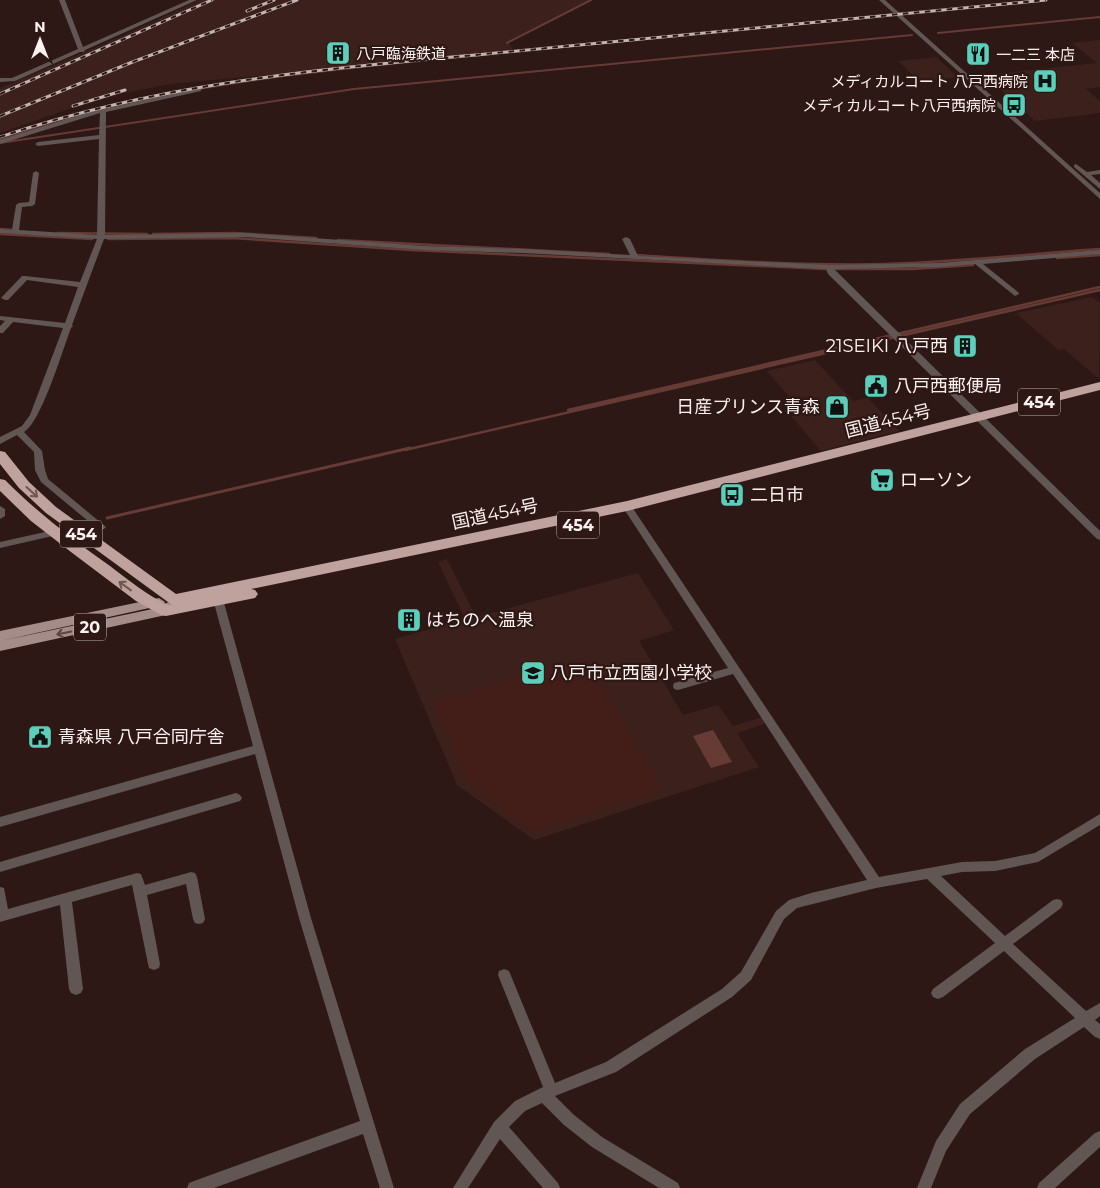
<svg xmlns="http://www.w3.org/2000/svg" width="1100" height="1188" font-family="Montserrat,'Noto Sans JP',sans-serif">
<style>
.built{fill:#3c201c}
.green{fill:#431e19}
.water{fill:#663b35}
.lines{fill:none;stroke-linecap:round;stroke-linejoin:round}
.stream-far2{stroke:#663b35;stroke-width:2}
.stream-far1{stroke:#663b35;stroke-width:2.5}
.stream{stroke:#663b35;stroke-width:3}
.minor{fill:#615654;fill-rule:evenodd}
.major{fill:#a48c88;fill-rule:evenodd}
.highway{fill:#bfa29d;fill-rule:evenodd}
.rail-casing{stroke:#c3b4b1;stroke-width:3}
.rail{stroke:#2d1815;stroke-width:2;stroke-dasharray:5.5;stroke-linecap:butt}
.oneway{stroke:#6f5652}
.oneway2{stroke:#5d4643}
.labels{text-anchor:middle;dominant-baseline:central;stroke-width:4.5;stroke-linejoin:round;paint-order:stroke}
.far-poi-label{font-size:15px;fill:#fef2ef;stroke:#2d1815;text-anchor:start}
.shield{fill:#2d1815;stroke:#bfb1ae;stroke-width:1}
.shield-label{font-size:16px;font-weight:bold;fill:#fef2ef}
.poi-label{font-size:18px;fill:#fef2ef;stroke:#2d1815;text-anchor:start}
.street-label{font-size:18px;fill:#fef2ef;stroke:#2d1815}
</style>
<rect width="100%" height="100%" fill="#2d1815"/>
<path class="built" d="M200 0H592L509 43 514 52 170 84 120 94 75 107 0 133V88L120 37Z
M1100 40V87L1086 89 1100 101V113L1035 121 984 75 1097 63 1072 43Z
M936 57 958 77 920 82 898 61Z
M1092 297 1100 303 1099 379 1064 349 1058 350 1016 313Z
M815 360 853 401 868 398 899 431 821 451 791 416 802 412 767 371Z
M447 559 476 617 638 573 674 630 639 641 683 715 718 705 733 726 763 717 767 723 737 733 759 767 534 840 457 785 395 639 465 619 438 562Z"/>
<path class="green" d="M586 658 662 790 533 832 467 782 433 701Z"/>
<path class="water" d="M713 730 732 762 711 768 693 736Z"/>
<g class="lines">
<path class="stream-far2" d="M938 33 1100 17
M507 43 591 0
M0 140C29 131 57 119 87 112 220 79 356 67 492 54
M0 143 354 89 912 35"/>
<path class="stream-far1" d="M0 229 14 230
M58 233 147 234
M0 234 92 239
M153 234 235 233 316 238
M108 239 232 238 411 250 825 269H912L973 265
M338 240 609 254
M635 255C718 260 801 266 885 264 957 262 1028 254 1100 249
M1057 258 1100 255
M569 412 568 410 1100 287
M405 450 1100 290"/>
<path class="stream" d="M107 518 410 448"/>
<path class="minor" d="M59 0H65L83 47 189 0H197L85 50 84 52H80L15 81 0 82V78H12L78 49Z
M879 0H885L1100 193V199Z
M199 88 201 89V91L106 112 105 235 245 233 425 246 522 249 630 255 622 239 626 237 630 239 638 256 829 265 939 263 1100 250V254L983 264 1018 292 1019 294 1015 296 975 264 939 267 834 269 1100 531V540L1097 539 828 274 826 269 522 253 425 250 245 237 104 239 72 325 73 326 71 328C63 349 41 423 24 432L42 451 45 470 48 479 106 527 104 529 82 537 79 536 77 534 79 532 94 526 41 482 35 470 34 452 17 435 0 444V437L22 426 30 415 63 328 13 322 3 333H0V326L5 321 0 320V316L65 323 78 287 27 280 8 300H5L1 298 22 276H25L80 282 97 239 0 233V229L12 230 16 205 19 203 29 202 33 173 36 171 39 173 35 204 32 206 22 207 19 230 97 235 99 139 38 146 35 144 38 142 99 135 100 113 0 144V140L85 113Z
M1076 164 1087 172 1100 170V174L1091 175 1100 183V189L1074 167V165Z
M627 503 630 504 879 877 962 862 995 861 1035 853 1100 814V825L1038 862 995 871 962 872 941 876 1005 936 1053 900 1057 899 1061 900 1063 904 1061 908 1013 944 1086 1011 1100 1003V1016L1095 1020 1100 1024V1039L1095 1037 1084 1027 1035 1059 970 1114 946 1151 931 1188H917L936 1141 960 1104 1025 1049 1075 1018 1004 951 943 997 938 999 933 997 931 993 933 989 995 943 927 879 876 888 797 908 784 919 751 980 732 997 616 1072 555 1096 574 1115 602 1137 678 1183 680 1188H659L592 1147 564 1125 542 1103 525 1111 509 1127 558 1183 560 1188H543L500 1139 468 1188H453L494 1122 515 1101 543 1087 498 975 499 971 504 969 509 971 555 1083 606 1062 722 989 741 972 776 911 789 900 811 893 867 880 733 674 678 690 674 689 673 686 674 683 728 668 622 506Z
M0 506 5 509V516L0 519Z
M54 530 59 533 57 535 0 548V542Z
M216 589 221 592 311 918 394 1188H380L363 1134 214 1188H187L189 1183 194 1181 360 1121 299 918 255 754 0 827V817L253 746 211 592Z
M236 793 240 795 242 798 240 801 0 872V862Z
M191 872 195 873 197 877 205 919 203 923 199 924 195 923 193 919 186 884 147 895 160 964 159 968 154 970 149 968 148 964 132 885 72 902 83 989 81 993 76 995 71 993 69 989 60 905 0 922V887L4 888 8 909 137 873 141 874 145 885Z
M1100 1131V1147L1055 1188H1037L1039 1183 1095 1133Z"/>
<path class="major" d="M159 598 165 602 163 605 0 641V631Z
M170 602 174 603 176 606 170 614 166 615 0 651V641L162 607 166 603Z"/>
<path class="highway" d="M1100 382V390L627 511 251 589 255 590 258 594 255 598 166 616 161 615 136 601 71 552 31 521 0 491V479L5 480C37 512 73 540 110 566 128 580 147 595 168 605H172L46 513 19 488 0 464V451L5 452 29 482 56 507 176 594 627 501Z"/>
<defs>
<path id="rail" d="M247 11 274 0
M0 94 212 0
M73 106 125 90
M0 116 130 63 297 0
M0 137C172 79 339 68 517 51 693 34 870 17 1046 0"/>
</defs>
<use href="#rail" class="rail-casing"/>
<use href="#rail" class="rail"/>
</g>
<defs><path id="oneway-shaft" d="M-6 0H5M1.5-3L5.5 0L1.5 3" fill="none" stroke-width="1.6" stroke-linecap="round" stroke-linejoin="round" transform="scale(1.25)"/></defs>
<g class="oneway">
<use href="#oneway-shaft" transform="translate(32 492) rotate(42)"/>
<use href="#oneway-shaft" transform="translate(125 586) rotate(-144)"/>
</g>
<use class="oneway2" href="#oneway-shaft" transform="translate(64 633) rotate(168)"/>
<defs>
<symbol id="building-square" viewBox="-11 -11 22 22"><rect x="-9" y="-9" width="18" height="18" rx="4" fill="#5cceba" stroke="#2d1815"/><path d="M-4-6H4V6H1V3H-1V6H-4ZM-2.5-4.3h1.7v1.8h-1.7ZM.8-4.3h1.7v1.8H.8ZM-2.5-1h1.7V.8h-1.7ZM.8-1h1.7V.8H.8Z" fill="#111"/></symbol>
<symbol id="restaurant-square" viewBox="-11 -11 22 22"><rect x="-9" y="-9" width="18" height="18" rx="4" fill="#5cceba" stroke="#2d1815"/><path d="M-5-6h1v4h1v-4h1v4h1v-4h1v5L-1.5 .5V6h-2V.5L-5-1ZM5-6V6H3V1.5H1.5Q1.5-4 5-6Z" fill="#111"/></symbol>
<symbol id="hospital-square" viewBox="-11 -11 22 22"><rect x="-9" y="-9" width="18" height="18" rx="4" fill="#5cceba" stroke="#2d1815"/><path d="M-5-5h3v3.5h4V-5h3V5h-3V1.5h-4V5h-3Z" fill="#111"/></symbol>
<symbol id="bus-square" viewBox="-11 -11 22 22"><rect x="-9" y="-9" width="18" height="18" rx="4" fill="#5cceba" stroke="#2d1815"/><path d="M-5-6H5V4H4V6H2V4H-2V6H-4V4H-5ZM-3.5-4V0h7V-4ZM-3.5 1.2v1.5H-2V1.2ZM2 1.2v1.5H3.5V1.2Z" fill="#111"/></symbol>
<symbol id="civic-square" viewBox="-11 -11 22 22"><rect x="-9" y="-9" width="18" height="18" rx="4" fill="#5cceba" stroke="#2d1815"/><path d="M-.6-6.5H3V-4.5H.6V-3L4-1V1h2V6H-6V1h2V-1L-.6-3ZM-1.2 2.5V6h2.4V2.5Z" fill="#111"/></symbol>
<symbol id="shop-square" viewBox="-11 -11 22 22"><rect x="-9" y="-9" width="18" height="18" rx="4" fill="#5cceba" stroke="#2d1815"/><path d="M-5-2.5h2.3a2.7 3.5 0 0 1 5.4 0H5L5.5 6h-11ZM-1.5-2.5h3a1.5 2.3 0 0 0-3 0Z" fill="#111"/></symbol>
<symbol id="supermarket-square" viewBox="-11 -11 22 22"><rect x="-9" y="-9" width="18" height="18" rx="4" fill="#5cceba" stroke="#2d1815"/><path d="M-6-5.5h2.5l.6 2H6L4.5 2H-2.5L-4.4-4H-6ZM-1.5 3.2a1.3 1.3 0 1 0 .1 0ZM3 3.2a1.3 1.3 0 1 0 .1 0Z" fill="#111"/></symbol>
<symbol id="school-square" viewBox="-11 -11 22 22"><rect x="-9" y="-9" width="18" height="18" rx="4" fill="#5cceba" stroke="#2d1815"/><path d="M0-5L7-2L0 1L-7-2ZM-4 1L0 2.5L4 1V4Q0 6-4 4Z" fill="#111"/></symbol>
</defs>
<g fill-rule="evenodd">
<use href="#building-square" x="324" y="39" width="28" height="28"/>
<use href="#restaurant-square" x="964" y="40" width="28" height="28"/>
<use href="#hospital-square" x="1031" y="67" width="28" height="28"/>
<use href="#bus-square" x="1000" y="91" width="28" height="28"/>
<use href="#building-square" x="951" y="332" width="28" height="28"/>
<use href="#civic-square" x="862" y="372" width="28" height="28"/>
<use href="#shop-square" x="823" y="393" width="28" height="28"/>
<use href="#supermarket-square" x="868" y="466" width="28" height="28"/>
<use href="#bus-square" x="718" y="481" width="28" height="28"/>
<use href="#building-square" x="395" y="606" width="28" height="28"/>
<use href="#school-square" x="519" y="659" width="28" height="28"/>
<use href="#civic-square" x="26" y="723" width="28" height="28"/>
</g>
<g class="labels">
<g class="far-poi-label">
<text x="356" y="53">八戸臨海鉄道</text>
<text x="996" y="54">一二三 本店</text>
<text x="1028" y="81" text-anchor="end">メディカルコート 八戸西病院</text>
<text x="996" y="105" text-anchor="end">メディカルコート八戸西病院</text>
</g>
<g class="shield">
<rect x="1018" y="388.5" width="42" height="27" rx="4"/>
<rect x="557" y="511.5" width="42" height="27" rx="4"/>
<rect x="60" y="520.5" width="42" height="27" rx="4"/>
<rect x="74" y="613.5" width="32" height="27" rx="4"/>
</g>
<g class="shield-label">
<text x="1039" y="402">454</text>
<text x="578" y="525">454</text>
<text x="81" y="534">454</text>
<text x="90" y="627">20</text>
</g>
<g class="poi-label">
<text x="948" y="346" text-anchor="end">21SEIKI 八戸西</text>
<text x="894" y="386">八戸西郵便局</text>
<text x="820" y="407" text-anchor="end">日産プリンス青森</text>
<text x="900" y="480">ローソン</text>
<text x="750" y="495">二日市</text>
<text x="426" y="620">はちのへ温泉</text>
<text x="550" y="673">八戸市立西園小学校</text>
<text x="58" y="737">青森県 八戸合同庁舎</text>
</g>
<g class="street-label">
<text transform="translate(888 421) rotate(-14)">国道454号</text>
<text transform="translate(495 514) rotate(-12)">国道454号</text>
</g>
</g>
<g transform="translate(40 40)" stroke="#2d1815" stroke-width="4" paint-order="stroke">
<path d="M0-4L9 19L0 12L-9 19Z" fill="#fef2ef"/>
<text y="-8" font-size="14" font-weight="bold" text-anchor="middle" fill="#fef2ef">N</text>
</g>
</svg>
